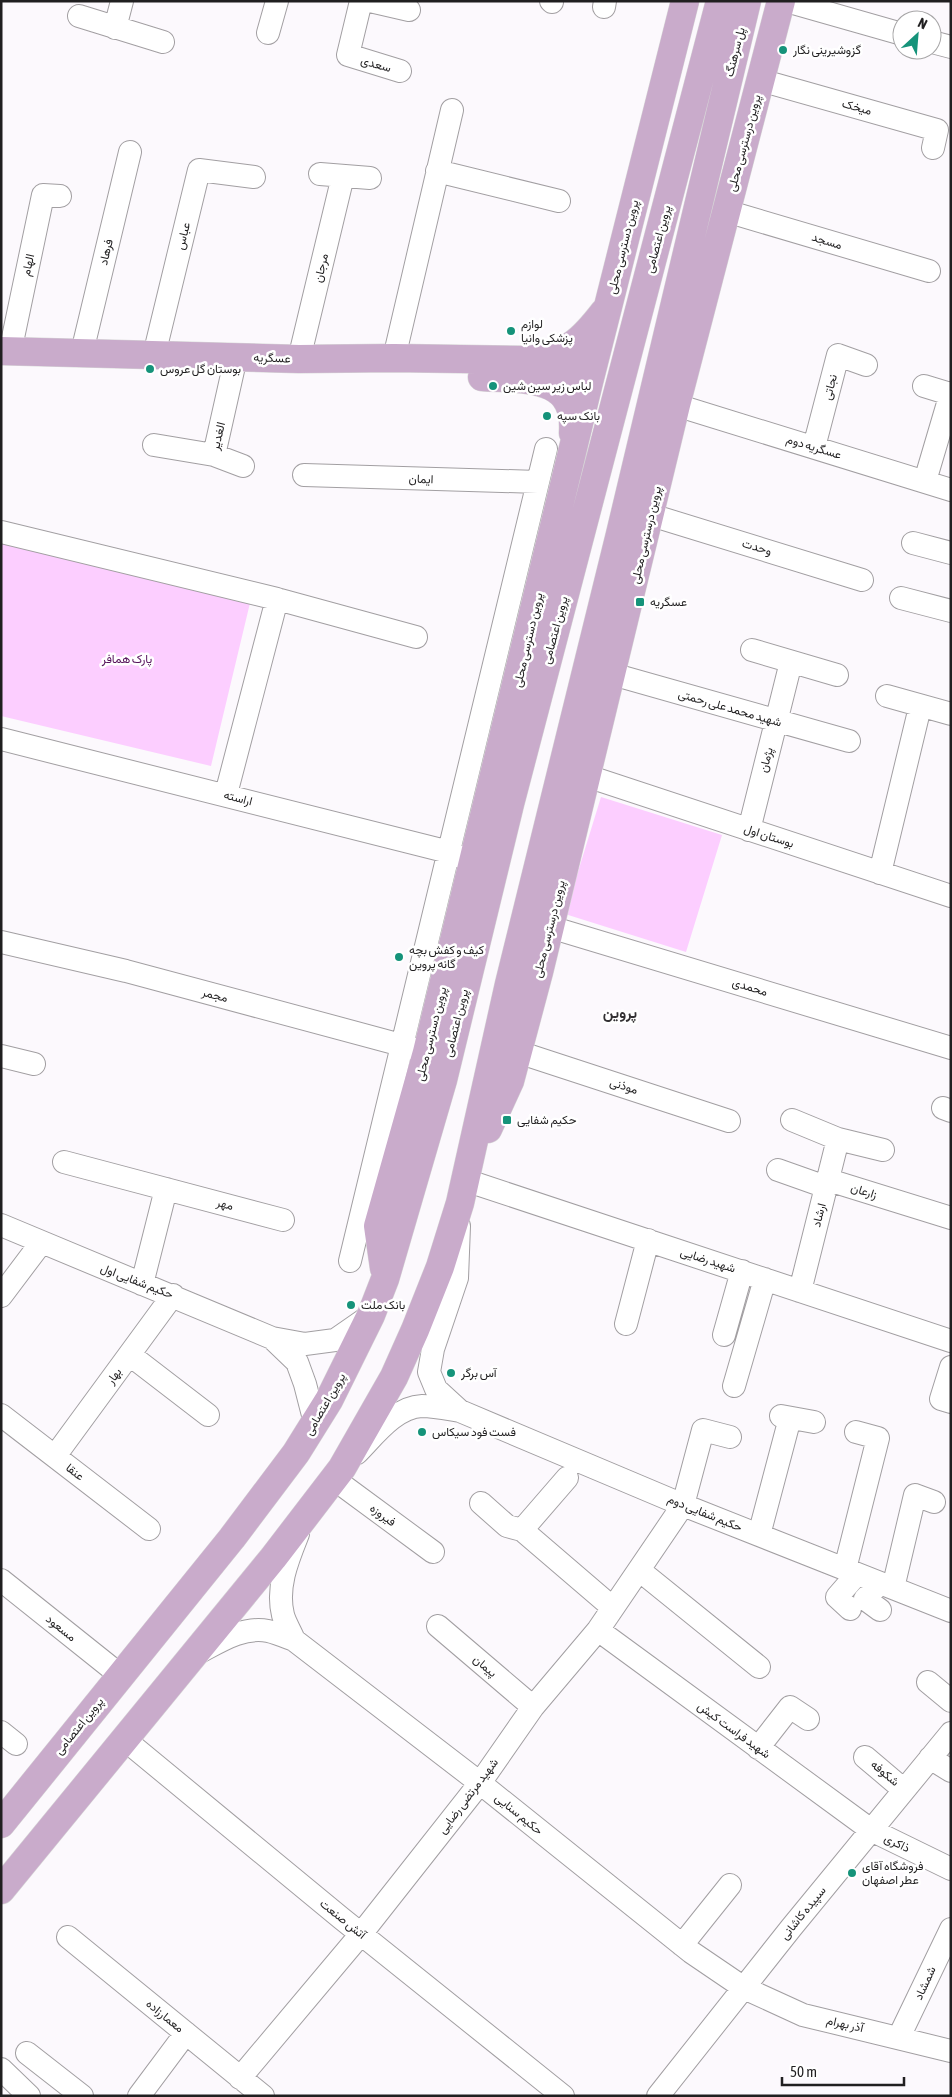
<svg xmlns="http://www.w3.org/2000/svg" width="952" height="2097" font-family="'Asap Condensed',Vazirmatn,sans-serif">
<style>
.green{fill:#fcceff}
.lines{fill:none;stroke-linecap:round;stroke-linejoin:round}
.minor-casing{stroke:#a29fa2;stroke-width:24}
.major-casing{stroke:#d7d7d7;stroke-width:29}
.minor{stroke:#fff;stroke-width:22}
.major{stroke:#c9abcb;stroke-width:28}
.poi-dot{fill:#15937a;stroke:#fff;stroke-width:2}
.labels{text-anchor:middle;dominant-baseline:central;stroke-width:5;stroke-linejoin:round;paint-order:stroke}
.poi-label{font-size:12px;fill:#201f20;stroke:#fff;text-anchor:start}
.street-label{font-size:12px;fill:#201f20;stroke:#fff}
.park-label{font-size:12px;fill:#56135c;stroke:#fff}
.quarter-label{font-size:15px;font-weight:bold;fill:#333133;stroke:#fff}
</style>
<rect width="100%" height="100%" fill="#fcf9fd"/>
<path class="green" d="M1 543 250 603 211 766 1 716Z
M601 797 722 835 686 952 565 914Z"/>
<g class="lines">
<defs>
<path id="minor" d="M361 1 348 55 400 71
M370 1 409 10
M551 1 552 2
M786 1 902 34
M604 7 605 1
M79 16 163 42
M115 28 122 1
M268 33 277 1
M932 42 951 47
M760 80 937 130 933 148
M437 171 559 201
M320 174 370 178
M726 211 929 271
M10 352 43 195 60 196
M82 352 130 152
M154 355 199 170 254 177
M394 358 452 110
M299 359 343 176
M924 386 950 394
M676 405 951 490
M154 445 214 455 236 357
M814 447 838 355 866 365
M214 455 243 466
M304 475 538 482
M925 481 951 393
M651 515 862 580
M1 532 277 599 416 637
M913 543 951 553
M901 598 951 611
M752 650 837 675
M612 674 849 741
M887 696 951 714
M1 739 449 852 462 857
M587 776 951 896
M226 794 277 599
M749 830 791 662
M880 873 920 707
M550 927 951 1048
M1 942 126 971 416 1049
M518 1052 729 1121
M1 1056 34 1064
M943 1108 951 1111
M792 1120 838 1139 883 1150
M64 1162 283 1220
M778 1170 826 1187 835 1182 951 1218
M465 1180 951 1341
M1 1225 272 1338 305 1344 335 1340 371 1315
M459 1226 457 1278 433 1349 429 1372 436 1389 460 1411
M350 1261 546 449
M142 1284 166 1189
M800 1291 838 1139
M1 1296 41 1243
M626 1324 648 1240
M724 1335 742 1271
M272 1338 297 1362 305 1384 315 1423
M130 1355 208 1415
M951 1367 941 1399 951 1402
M734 1386 765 1279
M1 1415 149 1529
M781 1416 814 1422
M357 1453C374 1436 395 1407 422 1406 434 1406 448 1409 460 1411L683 1505 951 1611
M55 1456 173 1295
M567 1478 522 1530 613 1608
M334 1479 433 1552
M481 1503 507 1526 522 1530
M759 1535 790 1418
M845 1569 878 1438 856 1432
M639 1570 759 1667
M1 1580 120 1675
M893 1588 915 1495 934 1502
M850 1609 837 1597 857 1574
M880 1610 865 1599 880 1583
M438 1626 533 1707
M598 1630 871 1830 951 1869
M294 1640C291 1632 285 1623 283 1615 276 1587 288 1559 298 1534
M198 1653C219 1642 243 1626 268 1631 277 1633 286 1637 294 1640L480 1783 691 1952 744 1988 803 2015 951 2051
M928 1682 951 1701
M1 1732 16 1744
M124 1739 341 1918 563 2096
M758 1748 790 1707 808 1719
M865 1757 904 1790
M930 1758 951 1771
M68 1937 263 2096
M682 1945 730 1885
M899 2037 951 1929
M27 2053 82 2096
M1 2069 29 2096
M240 2078 361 1934 480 1783 533 1707 598 1630 683 1505 703 1430 730 1437
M139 2096 186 2033
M658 2096 791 1928 951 1733"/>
<path id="major" d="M1 351 299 359 394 358 531 360C570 351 580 343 604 312
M482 377C525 380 577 374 573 433
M545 382C561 383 570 380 569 362L563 357 553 355
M488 1129 510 1081 539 972 676 405 781 1
M384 1268 378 1226 427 1052 589 382 685 1
M1 1824 232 1538 296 1453 329 1400 371 1315 385 1279 443 1080 510 804 720 1
M1 1890 273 1558 342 1468 394 1377 415 1330 440 1267 460 1203 509 984 620 534 747 1"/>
</defs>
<use href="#minor" class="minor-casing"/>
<use href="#major" class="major-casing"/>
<use href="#minor" class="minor"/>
<use href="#major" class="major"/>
</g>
<g class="poi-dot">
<circle cx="783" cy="50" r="5"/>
<circle cx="511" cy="331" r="5"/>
<circle cx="150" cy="369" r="5"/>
<circle cx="493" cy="386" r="5"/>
<circle cx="547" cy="416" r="5"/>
<rect x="635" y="597" width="10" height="10" rx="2.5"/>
<circle cx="399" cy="957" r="5"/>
<rect x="502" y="1115" width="10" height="10" rx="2.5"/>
<circle cx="351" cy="1305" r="5"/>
<circle cx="451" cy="1373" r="5"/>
<circle cx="422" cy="1432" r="5"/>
<circle cx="852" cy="1873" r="5"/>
</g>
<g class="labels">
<g class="poi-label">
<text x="793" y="50">گزوشیرینی نگار</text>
<text x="521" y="324">لوازم<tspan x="521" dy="14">پزشکی وانیا</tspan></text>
<text x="160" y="369">بوستان گل عروس</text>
<text x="503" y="386">لباس زیر سین شین</text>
<text x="557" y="416">بانک سپه</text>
<text x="650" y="602">عسگریه</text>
<text x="409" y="950">کیف و کفش بچه<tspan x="409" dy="14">گانه پروین</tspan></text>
<text x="517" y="1120">حکیم شفایی</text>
<text x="361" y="1305">بانک ملت</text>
<text x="461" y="1373">آس برگر</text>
<text x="432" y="1432">فست فود سیکاس</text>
<text x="862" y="1866">فروشگاه آقای<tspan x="862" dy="14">عطر اصفهان</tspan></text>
</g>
<g class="street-label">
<text transform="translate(735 52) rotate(-76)">پل سرهنگ</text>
<text transform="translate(376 64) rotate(16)">سعدی</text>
<text transform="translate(857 107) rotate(16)">میخک</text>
<text transform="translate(744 143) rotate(-75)">پروین درسترسی محلی</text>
<text transform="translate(183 236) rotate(-76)">عباس</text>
<text transform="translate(658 239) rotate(-75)">پروین اعتصامی</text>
<text transform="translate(827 241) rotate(17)">مسجد</text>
<text transform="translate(623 247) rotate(-76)">پروین دسترسی محلی</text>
<text transform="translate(106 252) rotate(-77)">فرهاد</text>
<text transform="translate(28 265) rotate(-78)">الهام</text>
<text transform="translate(321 268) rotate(-77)">مرجان</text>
<text transform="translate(272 358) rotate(2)">عسگریه</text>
<text transform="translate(830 387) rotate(-75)">نجاتی</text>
<text transform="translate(218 436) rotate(-77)">الغدیر</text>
<text transform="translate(814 447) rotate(17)">عسگریه دوم</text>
<text transform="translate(421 479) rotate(2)">ایمان</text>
<text transform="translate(646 535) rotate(-77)">پروین درسترسی محلی</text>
<text transform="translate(757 547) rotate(17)">وحدت</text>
<text transform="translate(555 630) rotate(-75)">پروین اعتصامی</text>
<text transform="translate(528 640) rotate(-77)">پروین دسترسی محلی</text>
<text transform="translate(730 708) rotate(16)">شهید محمد علی رحمتی</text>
<text transform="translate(766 760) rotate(-76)">پژمان</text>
<text transform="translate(238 798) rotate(14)">اراسته</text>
<text transform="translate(769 836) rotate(18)">بوستان اول</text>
<text transform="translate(549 929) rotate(-76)">پروین درسترسی محلی</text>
<text transform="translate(750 987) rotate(17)">محمدی</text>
<text transform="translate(215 995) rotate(15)">مجمر</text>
<text transform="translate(456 1023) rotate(-76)">پروین اعتصامی</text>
<text transform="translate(431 1034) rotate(-76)">پروین دسترسی محلی</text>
<text transform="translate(624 1086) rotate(18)">موذنی</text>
<text transform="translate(864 1191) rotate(18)">زارعان</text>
<text transform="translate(225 1204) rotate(15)">مهر</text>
<text transform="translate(819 1215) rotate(-76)">ارشاد</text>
<text transform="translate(708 1260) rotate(18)">شهید رضایی</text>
<text transform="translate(137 1281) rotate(21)">حکیم شفایی اول</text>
<text transform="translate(114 1376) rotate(-54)">بهار</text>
<text transform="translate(325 1404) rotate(-60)">پروین اعتصامی</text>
<text transform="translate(75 1472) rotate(38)">عنقا</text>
<text transform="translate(705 1513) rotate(22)">حکیم شفایی دوم</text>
<text transform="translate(383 1515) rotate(36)">فیروزه</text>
<text transform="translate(61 1628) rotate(39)">مسعود</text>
<text transform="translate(485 1666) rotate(40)">پیمان</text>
<text transform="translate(79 1726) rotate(-51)">پروین اعتصامی</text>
<text transform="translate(734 1730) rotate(36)">شهید فراست کیش</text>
<text transform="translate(885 1773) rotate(40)">شکوفه</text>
<text transform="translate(468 1796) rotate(-53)">شهید مرتضی رضایی</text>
<text transform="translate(519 1814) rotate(39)">حکیم سنایی</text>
<text transform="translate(897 1843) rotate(26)">ذاکری</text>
<text transform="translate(803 1913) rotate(-51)">سپیده کاشانی</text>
<text transform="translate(343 1919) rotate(39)">آتش صنعت</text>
<text transform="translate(925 1983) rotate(-65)">شمشاد</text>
<text transform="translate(165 2016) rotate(39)">معمارزاده</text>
<text transform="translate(845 2024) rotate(13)">آذر بهرام</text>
</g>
<g class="park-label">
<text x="127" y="659">پارک همافر</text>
</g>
<g class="quarter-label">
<text x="620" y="1012">پروین</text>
</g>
</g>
<rect width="952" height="2097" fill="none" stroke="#201f20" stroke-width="5"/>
<g transform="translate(917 35) rotate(26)"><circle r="24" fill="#ffffff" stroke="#a6a5a6"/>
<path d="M0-4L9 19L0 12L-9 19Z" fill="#15937a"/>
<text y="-8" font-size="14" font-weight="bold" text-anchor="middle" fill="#201f20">N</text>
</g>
<path d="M782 2077v8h122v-8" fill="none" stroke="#201f20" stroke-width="2.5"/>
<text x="790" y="2077" font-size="15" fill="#201f20" stroke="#ffffff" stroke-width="4" paint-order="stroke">50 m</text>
</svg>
